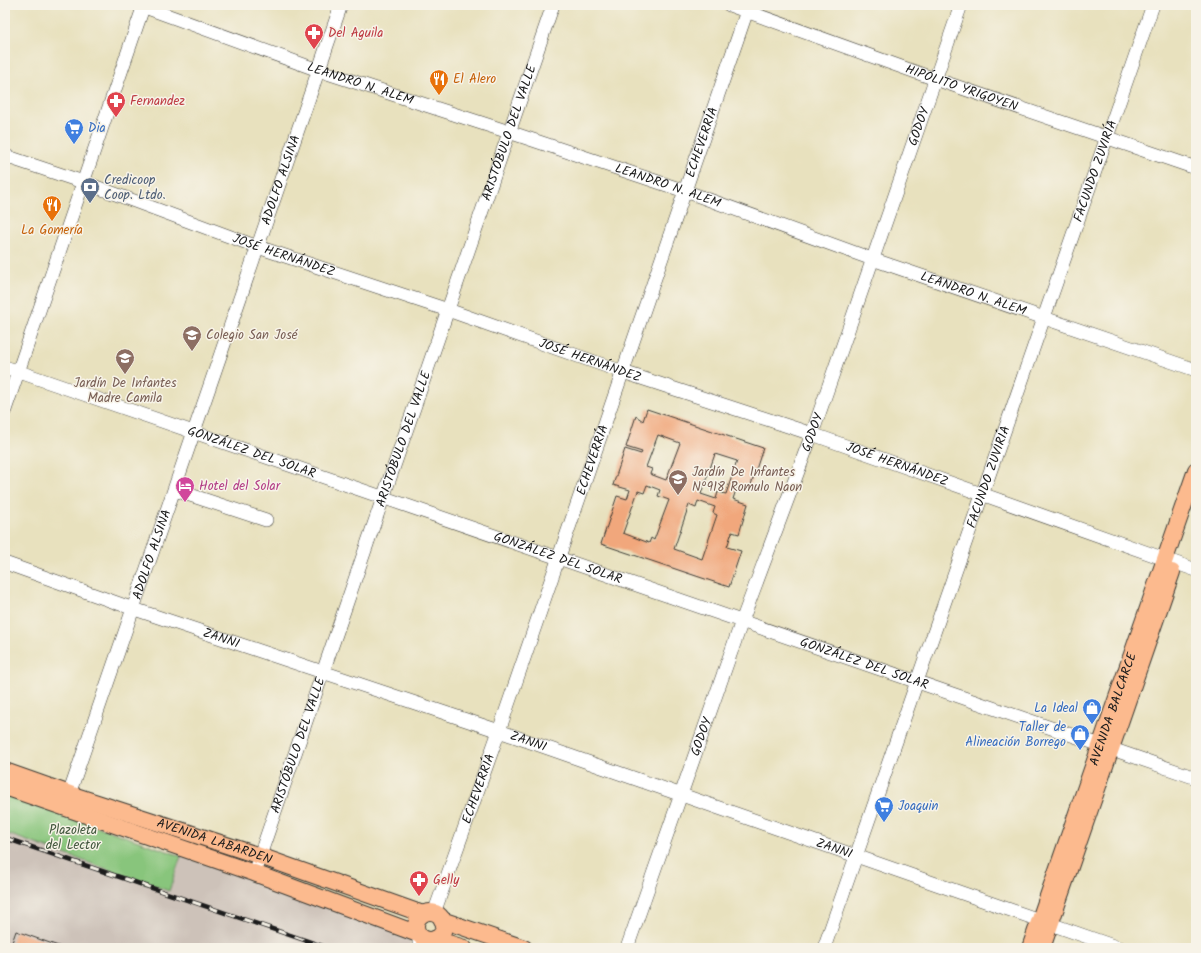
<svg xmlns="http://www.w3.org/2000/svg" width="1201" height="953" font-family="Kalam,sans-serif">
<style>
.industrial{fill:#cdc2b9}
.green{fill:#88c57b;stroke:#52704c}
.building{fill:#f1a77b;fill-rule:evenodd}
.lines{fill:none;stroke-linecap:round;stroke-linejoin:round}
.minor-casing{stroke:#3b3a34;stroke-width:14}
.major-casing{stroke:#3b3a34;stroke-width:18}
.minor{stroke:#fff;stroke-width:13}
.major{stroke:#fcba8e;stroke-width:16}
.rail-casing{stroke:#1c1c1c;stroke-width:4.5}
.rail{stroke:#f7f3e8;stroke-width:3;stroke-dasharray:9;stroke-linecap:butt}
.labels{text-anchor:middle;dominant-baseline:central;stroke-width:3;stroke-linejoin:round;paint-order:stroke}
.health-label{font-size:13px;fill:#be3a42;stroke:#f7f3e8;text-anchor:start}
.food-label{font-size:13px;fill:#c56008;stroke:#f7f3e8;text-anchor:start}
.street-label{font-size:13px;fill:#1c1c1c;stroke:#f7f3e8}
.shop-label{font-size:13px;fill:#366cbe;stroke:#f7f3e8;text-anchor:start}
.service-label{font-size:13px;fill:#4e5e75;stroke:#f7f3e8;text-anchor:start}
.education-label{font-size:13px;fill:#785e54;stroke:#f7f3e8;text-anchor:start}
.hotel-label{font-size:13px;fill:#b23c85;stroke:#f7f3e8;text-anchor:start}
.park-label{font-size:13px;fill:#42573d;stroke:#f7f3e8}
</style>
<rect width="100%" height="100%" fill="#f7f3e8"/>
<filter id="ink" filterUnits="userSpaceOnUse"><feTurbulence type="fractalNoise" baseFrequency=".025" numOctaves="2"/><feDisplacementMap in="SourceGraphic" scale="8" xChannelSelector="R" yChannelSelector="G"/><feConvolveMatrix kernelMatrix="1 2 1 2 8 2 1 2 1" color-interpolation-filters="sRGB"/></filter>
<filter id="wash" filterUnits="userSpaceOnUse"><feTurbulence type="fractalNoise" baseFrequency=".012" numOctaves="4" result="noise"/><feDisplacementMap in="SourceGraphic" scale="16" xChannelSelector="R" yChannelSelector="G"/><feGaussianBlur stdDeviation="0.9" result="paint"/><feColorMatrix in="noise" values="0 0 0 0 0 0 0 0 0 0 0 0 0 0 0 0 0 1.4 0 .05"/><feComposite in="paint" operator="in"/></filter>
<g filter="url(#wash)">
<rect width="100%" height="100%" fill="#e8e1be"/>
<path class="industrial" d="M5 794 414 935 409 948H5Z"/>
<path class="green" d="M5 794 181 856 169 891 5 833Z"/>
<g id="blocks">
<path class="building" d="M647 409 763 448 749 491 737 487 733 499 748 504 739 534 732 532 727 547 741 551 729 587 601 544 617 496 627 499 630 490 613 485 625 449 641 454 642 452 626 447 636 416 643 421ZM658 435 680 443 666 480 650 474 652 469 646 467ZM715 454 737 461 726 494 718 492 716 499 701 494ZM647 485 660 490 658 496 669 500 654 540 651 538 649 543 623 533 638 491 644 493ZM698 501 715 507 713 513 717 515 702 559 674 549 689 505 696 508Z
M16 931 64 948H10Z"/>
</g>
</g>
<g filter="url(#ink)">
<use href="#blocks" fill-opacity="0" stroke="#3b3a34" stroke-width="1"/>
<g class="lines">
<defs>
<g id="minor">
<path id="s1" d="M139 5 318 70 509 132 685 191 872 259 1196 370"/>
<path id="s2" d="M729 5 935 79 1196 168"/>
<path id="s3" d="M5 156 83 182 258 247 448 310 623 372 812 434 1196 570"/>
<path id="s4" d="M5 367 1196 778"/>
<path d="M5 410 144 5"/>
<path d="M175 490 266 520"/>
<path id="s5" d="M5 563 134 609 499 731 1119 948"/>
<path id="s6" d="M66 803 341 5"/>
<path id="s7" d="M254 873 323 672 553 5"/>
<path id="s8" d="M434 913 499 731 749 5"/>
<path d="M419 948V935"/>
<path id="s9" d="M627 948 742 621 812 434 961 5"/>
<path id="s10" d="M824 948 1153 5"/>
</g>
<g id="major">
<path id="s11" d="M5 771 70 794 260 856 423 914"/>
<path d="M5 787 254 873 418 934"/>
<circle cx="430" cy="926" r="14"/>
<path d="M442 920 524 948"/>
<path d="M435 939 464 948"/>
<path id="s12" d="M1030 948 1196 470"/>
<path d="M1042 948 1172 572"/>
</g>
</defs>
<use href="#minor" class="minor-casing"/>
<use href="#major" class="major-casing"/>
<use href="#minor" class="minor"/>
<use href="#major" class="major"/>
<defs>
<path id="rail" d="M5 838 328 948"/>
</defs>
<use href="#rail" class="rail-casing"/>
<use href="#rail" class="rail"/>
</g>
</g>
<defs>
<symbol id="pharmacy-pin" viewBox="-11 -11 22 30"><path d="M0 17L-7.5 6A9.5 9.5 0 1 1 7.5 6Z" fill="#e0444e" stroke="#f7f3e8"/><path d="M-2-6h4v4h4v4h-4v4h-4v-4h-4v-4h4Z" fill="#fff"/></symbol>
<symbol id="restaurant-pin" viewBox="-11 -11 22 30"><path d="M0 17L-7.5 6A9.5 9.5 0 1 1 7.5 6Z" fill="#e8710a" stroke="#f7f3e8"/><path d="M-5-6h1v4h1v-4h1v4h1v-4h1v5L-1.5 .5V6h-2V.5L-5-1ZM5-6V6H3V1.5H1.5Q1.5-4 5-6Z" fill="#fff"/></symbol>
<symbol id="supermarket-pin" viewBox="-11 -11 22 30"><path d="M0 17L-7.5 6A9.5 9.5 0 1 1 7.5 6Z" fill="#3f7fe0" stroke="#f7f3e8"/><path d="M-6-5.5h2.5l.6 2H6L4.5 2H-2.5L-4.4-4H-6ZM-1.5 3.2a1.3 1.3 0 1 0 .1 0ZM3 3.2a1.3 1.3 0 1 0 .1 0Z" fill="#fff"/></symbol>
<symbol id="bank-pin" viewBox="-11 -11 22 30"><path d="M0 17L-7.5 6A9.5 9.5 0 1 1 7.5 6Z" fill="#5c6f8a" stroke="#f7f3e8"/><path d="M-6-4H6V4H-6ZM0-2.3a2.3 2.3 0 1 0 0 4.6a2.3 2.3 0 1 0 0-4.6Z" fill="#fff"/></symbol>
<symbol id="school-pin" viewBox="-11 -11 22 30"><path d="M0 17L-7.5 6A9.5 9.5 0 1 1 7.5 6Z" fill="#8d6e63" stroke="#f7f3e8"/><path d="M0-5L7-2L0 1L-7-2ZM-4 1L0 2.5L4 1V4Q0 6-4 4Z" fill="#fff"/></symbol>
<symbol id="hotel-pin" viewBox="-11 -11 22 30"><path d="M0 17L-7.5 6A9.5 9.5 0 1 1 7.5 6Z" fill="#d1479c" stroke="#f7f3e8"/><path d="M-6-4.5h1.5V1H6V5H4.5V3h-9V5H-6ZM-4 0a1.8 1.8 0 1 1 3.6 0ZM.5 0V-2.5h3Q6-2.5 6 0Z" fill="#fff"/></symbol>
<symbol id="shop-pin" viewBox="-11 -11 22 30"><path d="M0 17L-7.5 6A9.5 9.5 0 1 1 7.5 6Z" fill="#3f7fe0" stroke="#f7f3e8"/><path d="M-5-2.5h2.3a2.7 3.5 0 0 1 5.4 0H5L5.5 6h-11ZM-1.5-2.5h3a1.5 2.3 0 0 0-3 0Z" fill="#fff"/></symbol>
</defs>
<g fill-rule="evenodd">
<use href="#pharmacy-pin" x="303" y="22" width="22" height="30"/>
<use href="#restaurant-pin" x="428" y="68" width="22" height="30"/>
<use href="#pharmacy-pin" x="105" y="90" width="22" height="30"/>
<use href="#supermarket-pin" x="63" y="117" width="22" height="30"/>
<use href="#bank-pin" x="79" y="176" width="22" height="30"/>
<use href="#restaurant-pin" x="41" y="194" width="22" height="30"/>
<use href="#school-pin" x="181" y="324" width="22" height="30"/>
<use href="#school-pin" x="114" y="347" width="22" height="30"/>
<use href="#school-pin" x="667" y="468" width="22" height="30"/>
<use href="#hotel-pin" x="174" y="475" width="22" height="30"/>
<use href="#shop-pin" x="1081" y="697" width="22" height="30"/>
<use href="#shop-pin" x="1069" y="723" width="22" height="30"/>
<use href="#supermarket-pin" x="873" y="795" width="22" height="30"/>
<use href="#pharmacy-pin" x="408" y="869" width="22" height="30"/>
</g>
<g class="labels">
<g class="health-label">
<text x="328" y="33">Del Aguila</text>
<text x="130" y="101">Fernandez</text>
<text x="433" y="880">Gelly</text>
</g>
<g class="food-label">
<text x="453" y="79">El Alero</text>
<text x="52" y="230" text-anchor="middle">La Gomería</text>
</g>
<g class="street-label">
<text stroke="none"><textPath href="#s1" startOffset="235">LEANDRO N. ALEM</textPath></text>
<text stroke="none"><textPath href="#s2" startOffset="247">HIPÓLITO YRIGOYEN</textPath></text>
<text stroke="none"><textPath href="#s9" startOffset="872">GODOY</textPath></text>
<text stroke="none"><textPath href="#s7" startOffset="783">ARISTÓBULO DEL VALLE</textPath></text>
<text stroke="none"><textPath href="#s8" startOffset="816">ECHEVERRÍA</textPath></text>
<text stroke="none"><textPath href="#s10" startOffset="823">FACUNDO ZUVIRÍA</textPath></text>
<text stroke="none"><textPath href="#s6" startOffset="659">ADOLFO ALSINA</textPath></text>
<text stroke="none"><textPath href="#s1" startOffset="559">LEANDRO N. ALEM</textPath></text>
<text stroke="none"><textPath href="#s3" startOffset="296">JOSÉ HERNÁNDEZ</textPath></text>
<text stroke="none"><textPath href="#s1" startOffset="883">LEANDRO N. ALEM</textPath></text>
<text stroke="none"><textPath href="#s3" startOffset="620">JOSÉ HERNÁNDEZ</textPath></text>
<text stroke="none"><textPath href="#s9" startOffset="548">GODOY</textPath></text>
<text stroke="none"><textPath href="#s7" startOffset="459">ARISTÓBULO DEL VALLE</textPath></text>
<text stroke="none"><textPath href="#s4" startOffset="261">GONZÁLEZ DEL SOLAR</textPath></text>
<text stroke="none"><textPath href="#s8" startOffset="480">ECHEVERRÍA</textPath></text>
<text stroke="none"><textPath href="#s3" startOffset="944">JOSÉ HERNÁNDEZ</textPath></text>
<text stroke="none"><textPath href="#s10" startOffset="499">FACUNDO ZUVIRÍA</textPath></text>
<text stroke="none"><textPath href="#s6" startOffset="263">ADOLFO ALSINA</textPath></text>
<text stroke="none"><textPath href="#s4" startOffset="585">GONZÁLEZ DEL SOLAR</textPath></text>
<text stroke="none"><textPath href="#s5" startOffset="229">ZANNI</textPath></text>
<text stroke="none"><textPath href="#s4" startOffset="909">GONZÁLEZ DEL SOLAR</textPath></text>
<text stroke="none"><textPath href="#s12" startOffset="253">AVENIDA BALCARCE</textPath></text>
<text stroke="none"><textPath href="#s9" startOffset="224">GODOY</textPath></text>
<text stroke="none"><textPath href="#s5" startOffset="553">ZANNI</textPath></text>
<text stroke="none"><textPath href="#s7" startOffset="135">ARISTÓBULO DEL VALLE</textPath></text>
<text stroke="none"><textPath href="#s8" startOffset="132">ECHEVERRÍA</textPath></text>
<text stroke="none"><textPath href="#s11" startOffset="221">AVENIDA LABARDEN</textPath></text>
<text stroke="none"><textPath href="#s5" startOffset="877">ZANNI</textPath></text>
</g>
<g class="shop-label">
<text x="88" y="128">Dia</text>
<text x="1078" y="708" text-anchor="end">La Ideal</text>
<text x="1066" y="727" text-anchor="end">Taller de<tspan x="1066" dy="15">Alineación Borrego</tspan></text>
<text x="898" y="806">Joaquin</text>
</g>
<g class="service-label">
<text x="104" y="180">Credicoop<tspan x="104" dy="15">Coop. Ltdo.</tspan></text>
</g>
<g class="education-label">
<text x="206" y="335">Colegio San José</text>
<text x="125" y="383" text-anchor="middle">Jardín De Infantes<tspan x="125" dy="15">Madre Camila</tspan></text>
<text x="692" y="472">Jardín De Infantes<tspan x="692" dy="15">Nº918 Romulo Naon</tspan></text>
</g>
<g class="hotel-label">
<text x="199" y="486">Hotel del Solar</text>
</g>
<g class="park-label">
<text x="73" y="830">Plazoleta<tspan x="73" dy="15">del Lector</tspan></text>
</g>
</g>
<rect width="1201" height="953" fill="none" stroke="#f7f3e8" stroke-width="20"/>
</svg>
